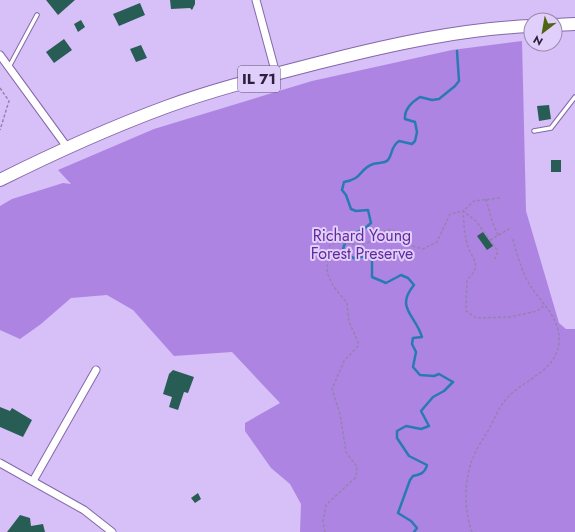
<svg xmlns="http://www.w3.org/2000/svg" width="575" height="532" font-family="Jost,sans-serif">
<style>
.green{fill:#ae84e3}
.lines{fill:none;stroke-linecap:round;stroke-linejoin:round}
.stream{stroke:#297ab2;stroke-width:2.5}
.building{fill:#285d56}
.lane-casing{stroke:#8468a9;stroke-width:5.5}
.street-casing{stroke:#8468a9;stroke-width:9}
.primary-casing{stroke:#8468a9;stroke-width:14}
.path{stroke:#9582af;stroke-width:1.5;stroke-dasharray:3 2;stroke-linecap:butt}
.lane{stroke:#fff;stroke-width:3.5}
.street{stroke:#fff;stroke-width:7}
.primary{stroke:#fff;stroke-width:12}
.labels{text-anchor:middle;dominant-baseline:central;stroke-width:4;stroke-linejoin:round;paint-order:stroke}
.shield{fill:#e1cffb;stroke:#625475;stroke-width:1}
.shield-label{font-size:15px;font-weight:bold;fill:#2c203b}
.park-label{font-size:16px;fill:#64299b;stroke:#e1cffb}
</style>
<rect width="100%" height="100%" fill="#d7bff8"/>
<path class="green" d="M522 41 526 211 559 323 566 329H575V532H300L301 504 290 484 271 468 245 431V423L280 403 232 352 174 356 133 310 107 295 71 298 41 324 20 339 0 330V206L12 199 63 183 71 184 58 170 154 129 312 81 452 50Z"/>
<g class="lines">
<path class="stream" d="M414 532 417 528 411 521 398 513 410 480 413 476C420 475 425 473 427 465L409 456 397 438V431L406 426 421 429 429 426 421 411 433 397 444 391 453 382 439 374 434 376 420 375 413 367 416 352 412 344 413 338 422 337C415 314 395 308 414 285L408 278 401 275 386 283 372 277V255L354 258 346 255 343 249 347 237 364 229 371 223 368 210 356 211 351 209 346 195 342 190 344 182C363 179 359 169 373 164 378 162 384 164 388 160 393 153 391 146 399 141L412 144 415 141 417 132 415 122 405 119C404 110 412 102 420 97L432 100 439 99 455 86 459 81 457 51"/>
</g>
<path class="building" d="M46 0H75L58 15Z
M170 0H195V4L192 10 190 8 171 9Z
M140 3 145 15 119 26 113 14Z
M81 20 85 27 78 32 74 24Z
M64 39 72 50 54 63 46 52Z
M141 45 147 58 136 62 130 49Z
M549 105 551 119 539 121 537 106Z
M551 160H561V172H551Z
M483 232 493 246 487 250 477 236Z
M173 370 194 377 188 393 184 392 178 410 169 407 172 397 163 394 169 374Z
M0 407 10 411 12 408 32 420 23 437 0 427Z
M198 493 201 499 195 503 191 498Z
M20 515 30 518 31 526 43 524 45 532H7Z"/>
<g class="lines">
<defs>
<path id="lane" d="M9 67 37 15
M534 131 551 128 575 97"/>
<path id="street" d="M256 0 276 74
M0 55 67 147
M0 463 84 510 112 532
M33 481 96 370"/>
<path id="primary" d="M555 25 575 24
M0 180C54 153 109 128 166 107 218 88 272 75 326 61 393 44 462 29 531 26"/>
</defs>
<use href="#lane" class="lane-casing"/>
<use href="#street" class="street-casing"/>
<use href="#primary" class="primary-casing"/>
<path class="path" d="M0 88 9 101 0 130
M500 198 474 201 463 211C464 222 464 233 467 243 471 260 484 264 467 280L466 311 477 318 510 317 533 312 541 309 545 304
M486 199 492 221 498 235
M490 240 509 229
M325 532 323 521 326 505 356 477 357 467 346 452 340 414 332 389 344 361 358 346V342L349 322 347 303 334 287 327 273 328 253 330 245C342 239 354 248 367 243 375 240 381 229 391 230 400 231 404 240 411 245 414 247 419 248 423 249L437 242 450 214 463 211 476 221 497 250V255L494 260
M472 532C464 511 464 482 472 460 476 450 482 440 488 431 494 419 499 407 508 397 525 379 558 370 559 341 560 317 541 303 530 285 521 271 517 253 512 237"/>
<use href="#lane" class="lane"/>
<use href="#street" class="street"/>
<use href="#primary" class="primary"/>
</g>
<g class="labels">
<rect class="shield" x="238" y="66" width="42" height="26" rx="3"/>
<g class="shield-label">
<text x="259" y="79">IL 71</text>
</g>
<g class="park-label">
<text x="362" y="235">Richard Young<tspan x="362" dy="18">Forest Preserve</tspan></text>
</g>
</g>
<g transform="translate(543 32) rotate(211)"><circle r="19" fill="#e1cffb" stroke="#9989ae"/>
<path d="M0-3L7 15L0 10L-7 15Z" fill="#506511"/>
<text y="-6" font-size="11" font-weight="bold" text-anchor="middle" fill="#2c203b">N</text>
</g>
</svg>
